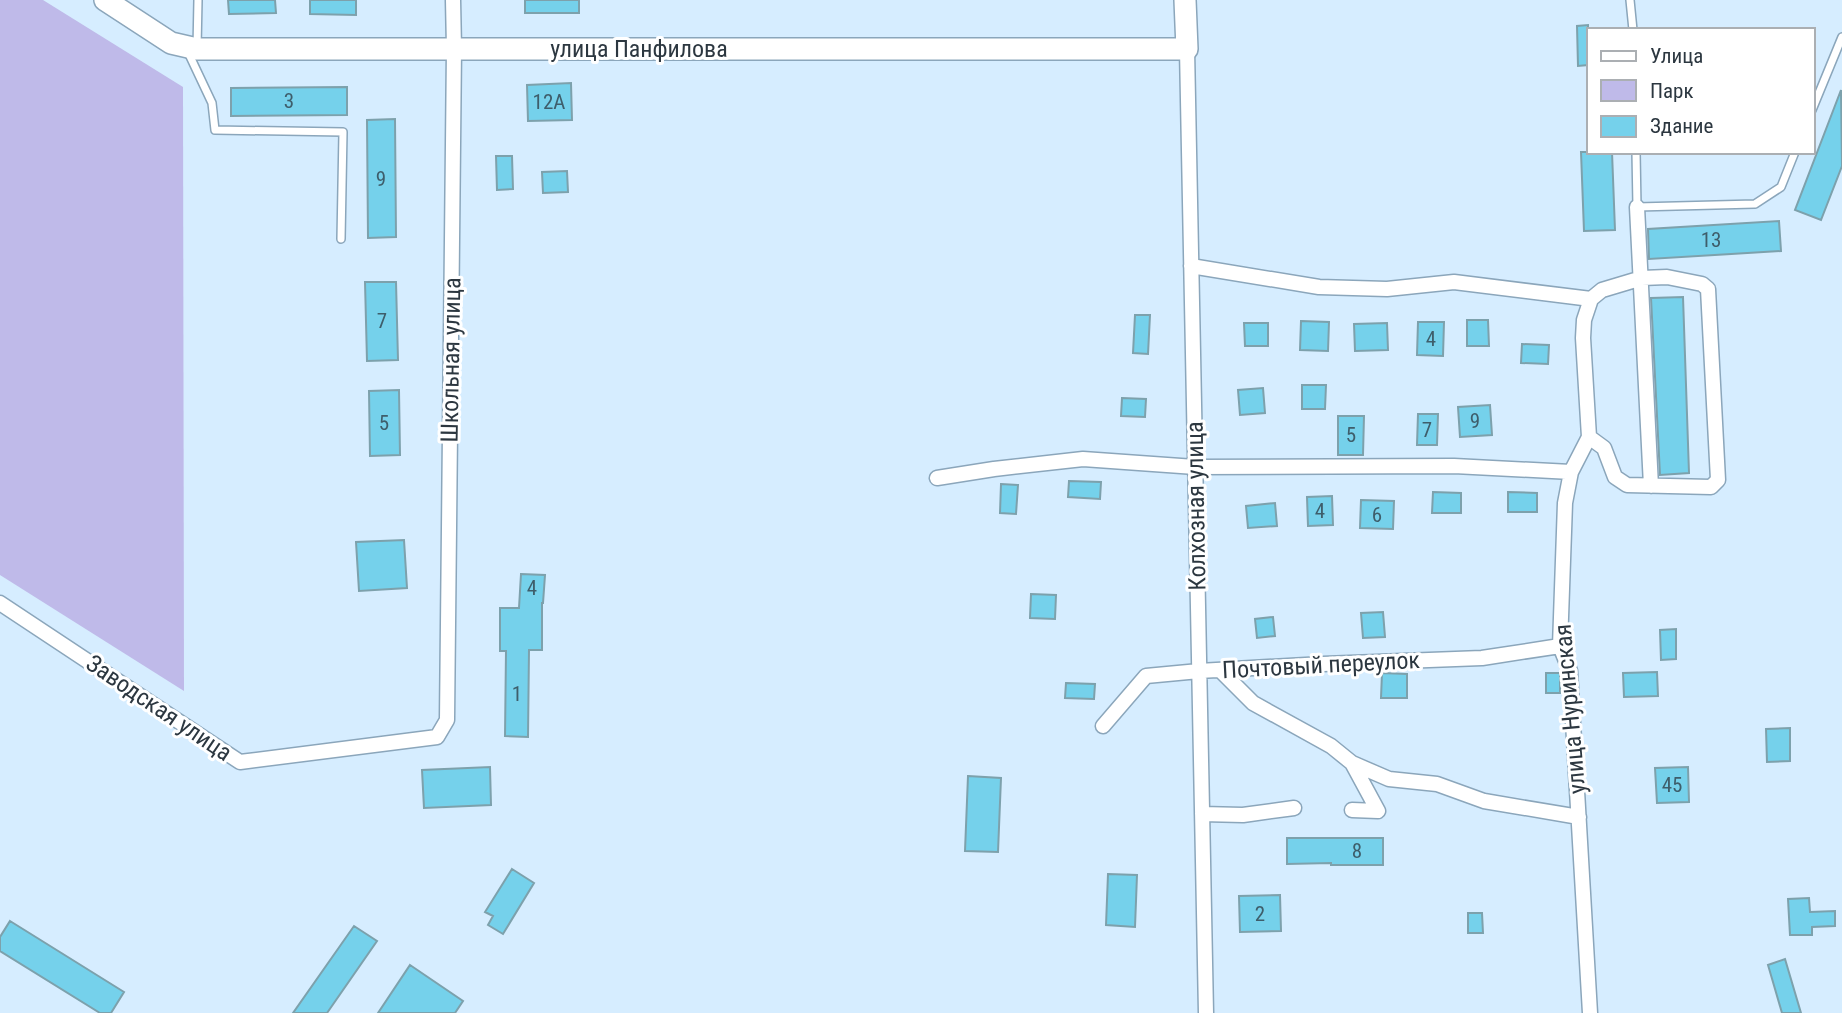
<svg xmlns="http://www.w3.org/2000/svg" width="1842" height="1013" font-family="'Roboto Condensed',sans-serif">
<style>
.green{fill:#bfbae9}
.building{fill:#75d1eb;stroke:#7da1ac;stroke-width:2}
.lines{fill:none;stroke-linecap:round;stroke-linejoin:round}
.lane-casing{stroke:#8ba6bb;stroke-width:10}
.street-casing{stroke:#8ba6bb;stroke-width:17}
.secondary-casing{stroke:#8ba6bb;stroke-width:24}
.lane{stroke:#fff;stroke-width:7}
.street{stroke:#fff;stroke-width:14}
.secondary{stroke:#fff;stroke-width:21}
.labels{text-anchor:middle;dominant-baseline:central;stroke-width:6;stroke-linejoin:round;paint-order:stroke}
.number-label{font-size:21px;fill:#3e5e6b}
.street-label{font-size:24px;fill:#2c3740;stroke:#fff}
</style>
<rect width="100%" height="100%" fill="#d6edff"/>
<path class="green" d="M0 0H43L183 87 184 691 0 575Z"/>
<path class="building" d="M228 0H275L276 13 229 14Z
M310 0H356V15L310 14Z
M525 0H579V13H525Z
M1588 25V65L1578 66 1577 26Z
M571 83 572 120 528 121 527 85Z
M347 87V115L231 116V88Z
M1841 90 1842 166 1821 220 1795 210Z
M395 119 396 237 368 238 367 120Z
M1581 152H1612L1615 230 1584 231Z
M496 156H512L513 189 497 190Z
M567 171 568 192 543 193 542 172Z
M1779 221 1781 251 1649 259 1648 229Z
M365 282H396L398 360 367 361Z
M1683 297 1689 473 1660 475 1651 298Z
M1135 315H1150L1148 354 1133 353Z
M1467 320H1488L1489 346H1467Z
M1301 321 1329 322 1328 351 1300 350Z
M1418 322H1444L1443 356 1417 355Z
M1244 323H1268V346H1245Z
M1387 323 1388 350 1355 351 1354 324Z
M1522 344 1549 345 1548 364 1521 363Z
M1302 385H1326L1325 409H1302Z
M1263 388 1265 413 1240 415 1238 390Z
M399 390 400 455 370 456 369 391Z
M1122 398 1146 399 1145 417 1121 416Z
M1490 405 1492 435 1460 437 1458 407Z
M1418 414H1438L1437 445H1417Z
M1338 416H1364L1363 455H1338Z
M1069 481 1101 482 1100 499 1068 497Z
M1001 484 1018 485 1016 514 1000 513Z
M1433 492 1461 493V513H1432Z
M1508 492 1537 493V512H1508Z
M1332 496 1333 525 1308 526 1307 497Z
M1361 500 1394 501 1393 529 1360 528Z
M1275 503 1277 526 1248 528 1246 506Z
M404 540 407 588 359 591 356 542Z
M521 574 545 575 543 603H542V650H529L528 737 505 736 506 651H500V608H519Z
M1031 594 1056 595 1055 619 1030 618Z
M1383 612 1385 637 1363 638 1361 613Z
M1273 617 1275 636 1257 638 1255 619Z
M1676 629V659L1661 660 1660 630Z
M1657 672 1658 696 1624 697 1623 673Z
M1382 673 1407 674V698H1381Z
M1546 673H1560V693H1546Z
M1066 683 1095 684 1094 699 1065 698Z
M1790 728V761L1767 762 1766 729Z
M490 767 491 805 424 808 422 770Z
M1688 767 1689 802 1657 803 1655 768Z
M968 776 1001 778 998 852 965 851Z
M1287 838H1383V865H1331V863L1287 864Z
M512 869 534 883 503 934 488 925 493 916 485 912Z
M1108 874 1137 875 1135 927 1106 925Z
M1280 895 1281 931 1240 932 1239 896Z
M1809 898 1810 912 1835 911V926L1812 927V935H1790L1788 899Z
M1468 913H1482L1483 933H1468Z
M10 921 124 992 111 1013H100L0 951V937Z
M354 926 377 941 327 1013H293Z
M1785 959 1801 1013H1782L1768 965Z
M410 965 463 1001 455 1013H378Z"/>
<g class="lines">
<defs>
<path id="lane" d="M1630 0 1633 30
M197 48 198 0
M187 50 212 103 215 130 343 132 341 239
M1812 110 1842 37
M1636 152 1637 207 1755 204 1781 187 1795 152"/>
<path id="street" d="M1187 49 1206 1013
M1637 207 1651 486
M1191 266 1319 287 1387 289 1454 282 1591 299
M1589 437 1604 448 1615 477 1627 485 1711 487 1718 480 1708 289 1702 284 1667 277 1642 278 1602 290 1591 299 1584 320 1583 338 1589 437 1571 472 1565 503 1560 646 1570 671 1590 1013
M937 478 994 469 1083 459 1195 467 1454 466 1571 472
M0 603 240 762 437 737 447 720 454 48 453 0
M1220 670 1253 703 1331 746 1352 763 1378 811 1352 810
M1103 726 1146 676 1199 671 1323 664 1482 658 1560 646
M1352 763 1389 779 1437 784 1484 801 1579 817
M1202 814 1243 815 1294 808"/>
<path id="secondary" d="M105 0 171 43 197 49H1187L1185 0"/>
</defs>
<use href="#lane" class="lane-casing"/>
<use href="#street" class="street-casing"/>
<use href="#secondary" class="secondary-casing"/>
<use href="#lane" class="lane"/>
<use href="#street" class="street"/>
<use href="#secondary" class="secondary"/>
</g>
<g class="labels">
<g class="number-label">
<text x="289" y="101">3</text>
<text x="549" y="102">12А</text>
<text x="381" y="179">9</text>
<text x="1711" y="240">13</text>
<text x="382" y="321">7</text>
<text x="1431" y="339">4</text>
<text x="1475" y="421">9</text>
<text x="384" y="423">5</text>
<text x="1427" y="430">7</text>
<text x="1351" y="435">5</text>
<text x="1320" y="511">4</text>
<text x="1377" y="515">6</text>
<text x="532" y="588">4</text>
<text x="517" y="694">1</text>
<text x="1672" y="785">45</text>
<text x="1357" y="851">8</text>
<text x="1260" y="914">2</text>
</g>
<g class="street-label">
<text x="639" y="49">улица Панфилова</text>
<text transform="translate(451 360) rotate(-89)">Школьная улица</text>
<text transform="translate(1196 506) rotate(-91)">Колхозная улица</text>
<text transform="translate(1321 665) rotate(-3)">Почтовый переулок</text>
<text transform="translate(159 708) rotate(34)">Заводская улица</text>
<text transform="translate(1570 709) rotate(-95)">улица Нуринская</text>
</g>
</g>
<rect x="1587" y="28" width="228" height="126" fill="#ffffff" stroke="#abafb3" stroke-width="2"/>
<rect x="1601" y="51" width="35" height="10" fill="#ffffff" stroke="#abafb3" stroke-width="2"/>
<text x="1650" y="63" font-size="21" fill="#2c3740">Улица</text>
<rect x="1601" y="80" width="35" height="21" fill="#bfbae9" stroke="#abafb3" stroke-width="2"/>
<text x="1650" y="98" font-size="21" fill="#2c3740">Парк</text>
<rect x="1601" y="116" width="35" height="21" fill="#75d1eb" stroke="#abafb3" stroke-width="2"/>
<text x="1650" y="133" font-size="21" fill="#2c3740">Здание</text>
</svg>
